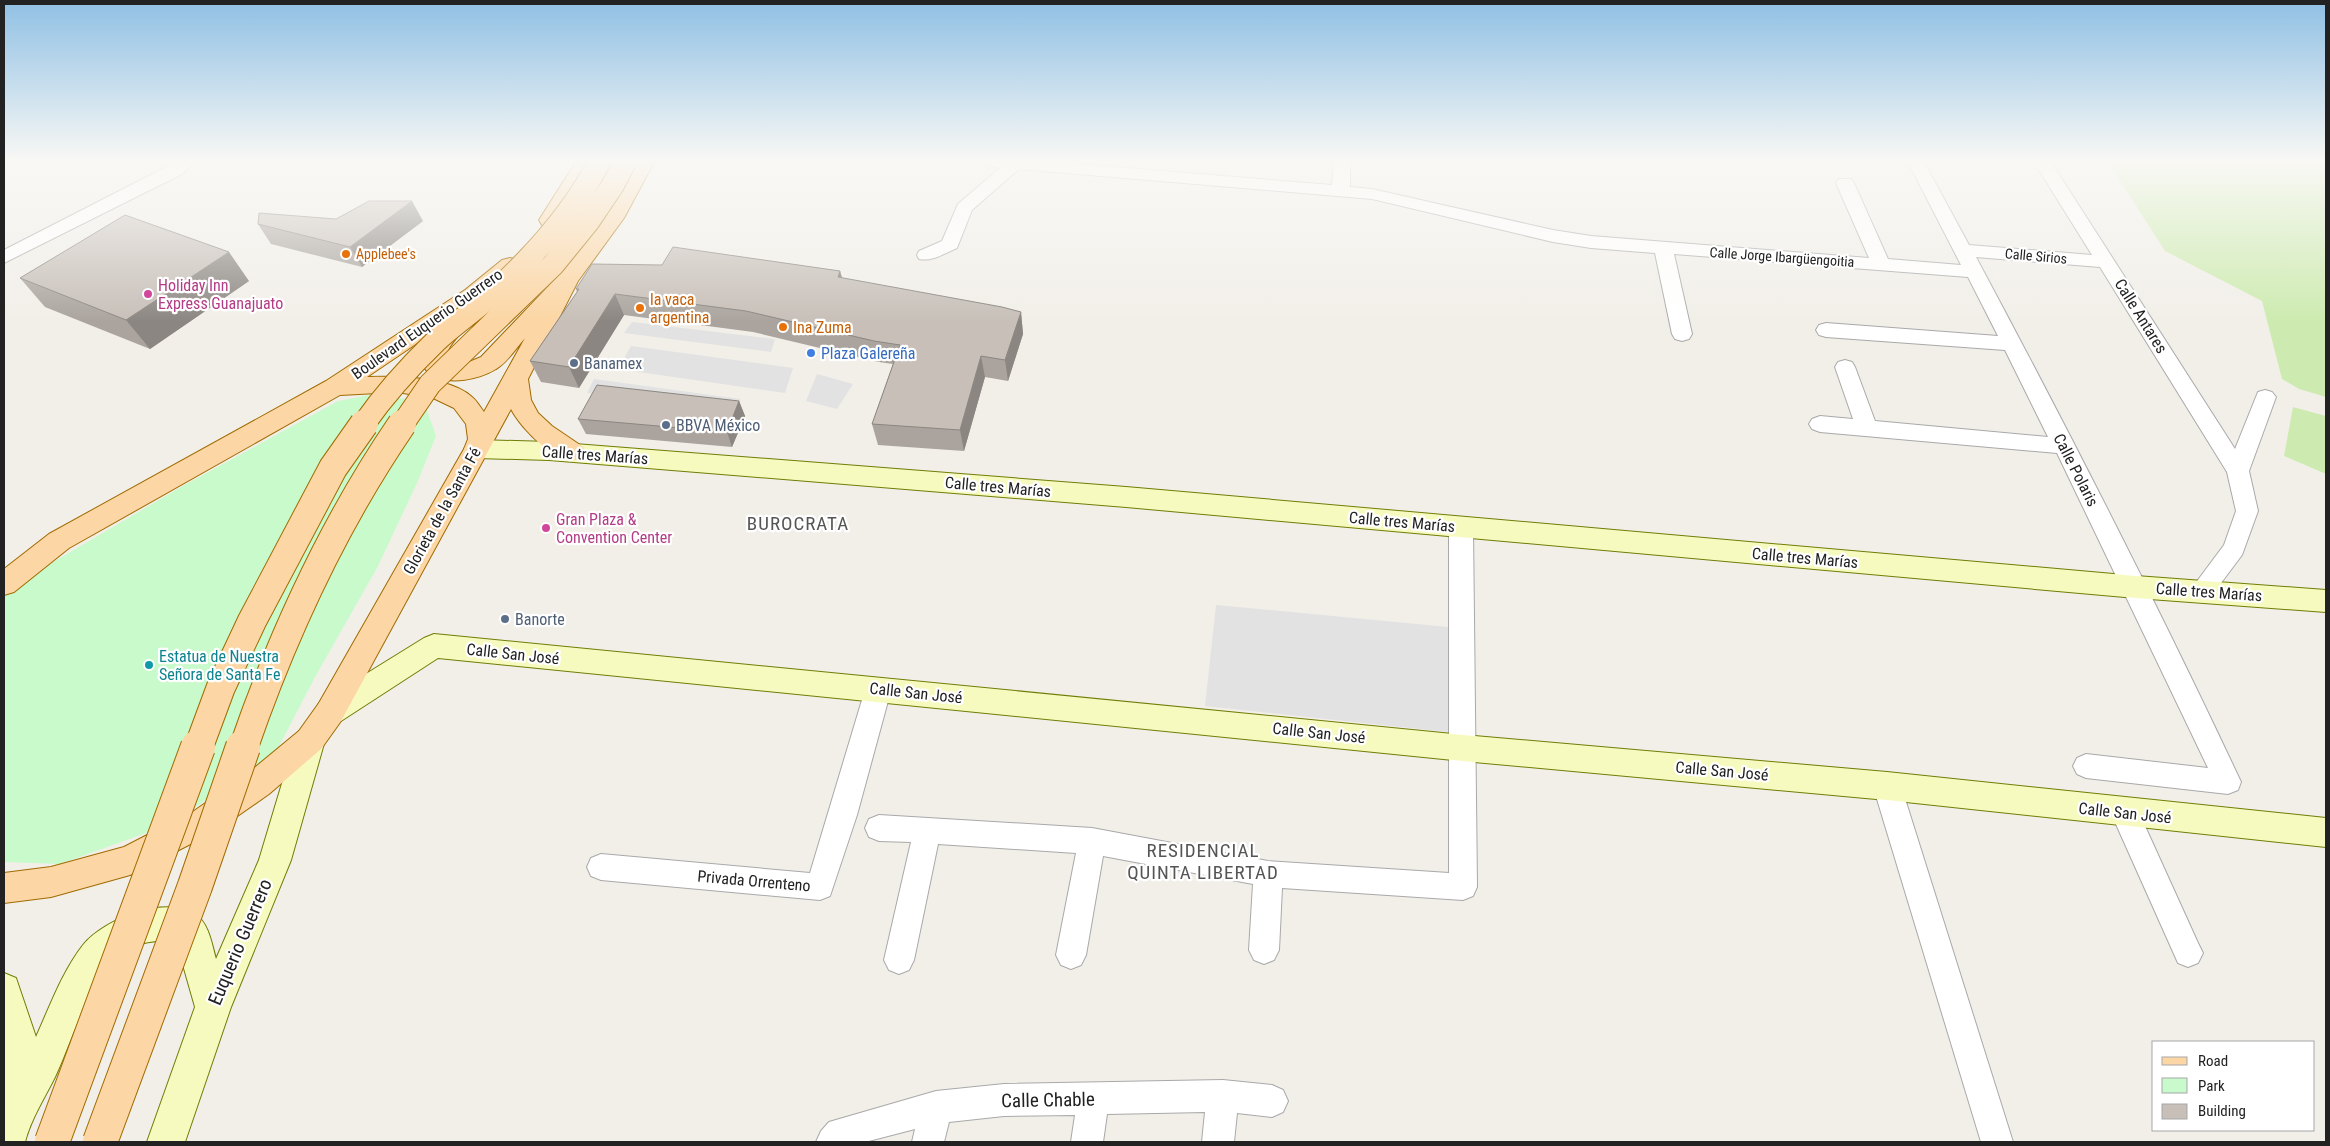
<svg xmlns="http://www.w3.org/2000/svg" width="2330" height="1146" font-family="'Roboto Condensed',sans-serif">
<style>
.grass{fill:#cdebb0}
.park{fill:#c8facc}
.parking{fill:#e2e2e2}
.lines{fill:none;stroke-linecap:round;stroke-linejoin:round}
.minor-casing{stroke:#a9a9a9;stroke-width:2}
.secondary-casing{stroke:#707d05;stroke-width:2}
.primary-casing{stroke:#a06b00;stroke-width:2}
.minor{fill:#fff;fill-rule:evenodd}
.secondary{fill:#f7fabf;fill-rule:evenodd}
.primary{fill:#fcd6a4;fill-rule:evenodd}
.primary-bridge-far2-casing{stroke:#a06b00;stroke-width:24;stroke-linecap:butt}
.primary-bridge-far1-casing{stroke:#a06b00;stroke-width:30;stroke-linecap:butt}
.primary-bridge-casing{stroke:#a06b00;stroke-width:36;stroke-linecap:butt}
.primary-bridge-far2{stroke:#fcd6a4;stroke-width:22}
.primary-bridge-far1{stroke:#fcd6a4;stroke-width:28}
.primary-bridge{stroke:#fcd6a4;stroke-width:34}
.wall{fill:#aba49e}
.shaded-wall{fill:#8b8681}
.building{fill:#c7bfb8;stroke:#8b8681}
.food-dot{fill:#e8710a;stroke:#fff;stroke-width:2}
.hotel-dot{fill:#d1479c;stroke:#fff;stroke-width:2}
.shop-dot{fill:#3f7fe0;stroke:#fff;stroke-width:2}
.service-dot{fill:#5c6f8a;stroke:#fff;stroke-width:2}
.culture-dot{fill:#0f9aa8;stroke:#fff;stroke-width:2}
.labels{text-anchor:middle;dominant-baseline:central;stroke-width:4.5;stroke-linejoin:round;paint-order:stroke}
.far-food-label{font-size:14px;fill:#c56008;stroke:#fff;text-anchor:start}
.far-street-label{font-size:14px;fill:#222;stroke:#fff}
.hotel-label{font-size:16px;fill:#b23c85;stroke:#fff;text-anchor:start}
.food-label{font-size:16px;fill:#c56008;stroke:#fff;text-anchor:start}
.street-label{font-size:16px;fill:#222;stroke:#fff}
.shop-label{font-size:16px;fill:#366cbe;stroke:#fff;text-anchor:start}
.service-label{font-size:16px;fill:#4e5e75;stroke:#fff;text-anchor:start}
.culture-label{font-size:16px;fill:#0d838f;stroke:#fff;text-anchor:start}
.quarter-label{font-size:19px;letter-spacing:1px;fill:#555;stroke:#fff}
.near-street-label{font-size:19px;fill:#222;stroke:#fff}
</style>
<rect width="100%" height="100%" fill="#f2efe9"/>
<path class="grass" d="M2108 162H2326V397L2299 389 2282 379 2262 301 2165 251Z
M2293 407 2326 416V474L2284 456Z"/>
<path class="park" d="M375 394 424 402 436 436 417 483 377 568 315 677 276 752 171 824 60 864 4 862V597L21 581 181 487 338 401Z"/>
<path class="parking" d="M632 322 775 339 771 352 624 333Z
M631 346 793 368 785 393 618 369Z
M817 374 853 384 837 409 806 401Z
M594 379 740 399 739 411 587 393Z
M1216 605 1448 627V732L1205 706Z"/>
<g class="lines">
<defs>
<path id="minor" d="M176 162H196L182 174 4 263V250Z
M987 162H1053L1332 185 1334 162H1350V187L1372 189 1553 230 1591 236 1869 258 1836 183 1839 179H1851L1854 183 1888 259 1961 265 1908 162H1924L1969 245 2092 255 2034 162H2051L2235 449 2258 392 2265 390 2272 392 2276 397 2249 471 2258 511 2242 555 2209 599 2201 601 2193 599 2189 592 2224 545 2236 511 2227 472 2100 267 1976 257C2068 429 2158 605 2241 782L2238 790 2228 794 2086 778 2077 774 2073 766 2077 758 2086 754 2208 768 2057 453 1820 432 1812 429 1809 424 1812 419 1820 416 1853 419 1835 367 1838 362 1845 360 1852 362 1855 367 1875 421 2048 437 2005 350 1826 337 1819 335 1816 330 1819 325 1826 323 1998 336 1968 277 1674 254 1692 334 1689 339 1682 341 1675 339 1672 334 1655 253 1591 248 1553 242 1372 199 1019 169 972 210 957 248C945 253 932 262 919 259L917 255 919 251 942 241 958 204 1000 168 990 166Z
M1461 519 1469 522 1473 528 1477 887 1473 896 1463 900 1282 888 1279 950 1274 960 1264 964 1254 960 1249 950 1253 884 1103 856 1086 955 1081 965 1071 969 1061 965 1056 955 1076 853 938 844 914 960 909 970 899 974 889 970 884 960 911 842 879 841 869 837 865 828 869 819 879 815 1092 828 1268 861 1449 873V528L1453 522Z
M878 679 887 682 891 690 857 815 830 896 820 900 601 880 591 876 587 867 591 858 601 854 810 873 865 690 869 682Z
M1887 774 1897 778 1901 786 2013 1142H1981L1873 786 1877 778Z
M2125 801 2135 804 2198 943 2203 953 2198 963 2188 967 2178 963 2111 813 2115 804Z
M1223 1080 1272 1085 1283 1090 1288 1101 1283 1112 1272 1117 1237 1113 1234 1142H1202L1205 1112 1107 1114 1103 1142H1071L1075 1115 1004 1116 949 1122 944 1142H912L915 1129 865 1142H816L821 1131 829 1122 936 1091 1004 1084Z"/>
<path id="secondary" d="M477 440 549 442 1126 487 2136 576 2326 590V612L2136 598 1126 507 549 460 477 458 468 455 464 449 468 443Z
M434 634 1463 735 1887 772 2326 818V847L1887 800 1463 761 438 658 341 721 330 725 319 721 315 712 319 703 424 638Z
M310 727 321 731 325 740 291 860 231 1007 185 1142H147L195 1007 177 944 175 941C158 940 139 941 124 952 89 977 73 1039 55 1077 44 1099 31 1119 25 1142H4V973L16 978 36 1037C50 1006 62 972 83 945 104 919 165 895 195 914 209 923 212 945 216 959L259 860 295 740 299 731Z"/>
<path id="primary" d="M576 162H596L558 225 550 226 542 225 539 220Z
M634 162H654L624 218 578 281 528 379 531 400 538 413 552 426 583 447 587 453 583 459C558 467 522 430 511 409L341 721 321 749 269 794 216 831 130 875 51 897 4 903V873L51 867 124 847 194 811 247 774 299 731 319 703 464 449 468 439 466 424 454 408 433 398 397 392 340 395 69 548 14 592 4 595V569L49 534 326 381 465 290 502 260 510 258 518 260 521 265 518 270 481 300 448 322 459 324 463 329C456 340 445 348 446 362L451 365H462L481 357 560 274 603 217ZM438 329C393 381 458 392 496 369 507 363 516 348 525 338L484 412C480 407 477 401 472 397 450 376 395 376 367 377Z"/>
</defs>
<use href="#minor" class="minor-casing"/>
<use href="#secondary" class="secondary-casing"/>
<use href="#primary" class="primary-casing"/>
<use href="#minor" class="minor"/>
<use href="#secondary" class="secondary"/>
<use href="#primary" class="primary"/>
<defs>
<path id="primary-bridge-far2" d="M363 425C384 395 409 367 436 341 452 326 471 313 489 297 531 259 573 214 599 162
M402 425 430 384 553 265 588 222 613 185 625 162"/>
<path id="primary-bridge-far1" d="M198 749 221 687 252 621 333 468 364 424
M243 749C282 636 335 522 402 424"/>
<path id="primary-bridge" d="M52 1142 198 747
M100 1142 195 886 243 747"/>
</defs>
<use href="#primary-bridge-far2" class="primary-bridge-far2-casing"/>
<use href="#primary-bridge-far1" class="primary-bridge-far1-casing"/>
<use href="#primary-bridge" class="primary-bridge-casing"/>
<use href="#primary-bridge-far2" class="primary-bridge-far2"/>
<use href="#primary-bridge-far1" class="primary-bridge-far1"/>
<use href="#primary-bridge" class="primary-bridge"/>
</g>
<path class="wall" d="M336 219 423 221 362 267 271 244 258 224Z
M840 271 842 278 1021 312 1023 334 1008 381 985 377 964 451 878 445 872 424 893 364 879 362 753 332 624 315 579 388 541 382 530 361 577 292 576 289Z
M20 278 249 281 150 349 45 307Z
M739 401 745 416 732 447 586 434 578 419Z"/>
<path class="shaded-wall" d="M412 201 423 221 362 267 350 247Z
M229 252 249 281 150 349 126 320Z
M840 271 846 292 838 277Z
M615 294 624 315 579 388 569 367Z
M1021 312 1023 334 1008 381 1005 360Z
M981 356 985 377 964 451 960 430Z
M739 401 745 416 732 447 727 432Z"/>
<path class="building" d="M369 201H412L350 247 258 224 259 213 336 219Z
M125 215 229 252 126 320 20 278Z
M673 247 840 271 838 277 1002 307 1021 312 1005 360 981 356 960 430 872 424 900 345 874 341 746 311 615 294 569 367 530 361 579 289H576L592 264 662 265Z
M597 385 739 401 727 432 578 419Z"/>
<linearGradient id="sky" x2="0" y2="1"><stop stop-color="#8fc0e4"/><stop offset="0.5" stop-color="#f9f8f5"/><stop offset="1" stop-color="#f9f8f5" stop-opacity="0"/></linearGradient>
<rect width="2330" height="322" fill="url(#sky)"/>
<g class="food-dot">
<circle cx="346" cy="254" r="5"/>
<circle cx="640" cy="308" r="5"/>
<circle cx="783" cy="327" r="5"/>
</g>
<g class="hotel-dot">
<circle cx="148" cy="294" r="5"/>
<circle cx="546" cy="528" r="5"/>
</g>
<circle class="shop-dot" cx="811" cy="353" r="5"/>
<g class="service-dot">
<circle cx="574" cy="363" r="5"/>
<circle cx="666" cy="425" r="5"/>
<circle cx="505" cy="619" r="5"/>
</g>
<circle class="culture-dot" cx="149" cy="665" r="5"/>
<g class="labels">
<g class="far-food-label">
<text x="356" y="254">Applebee's</text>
</g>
<g class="far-street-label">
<text transform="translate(2036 256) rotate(5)">Calle Sirios</text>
<text transform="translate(1782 257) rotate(4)">Calle Jorge Ibargüengoitia</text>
</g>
<g class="hotel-label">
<text x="158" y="285">Holiday Inn<tspan x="158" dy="18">Express Guanajuato</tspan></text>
<text x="556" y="519">Gran Plaza &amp;<tspan x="556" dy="18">Convention Center</tspan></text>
</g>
<g class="food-label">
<text x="650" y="299">la vaca<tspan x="650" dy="18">argentina</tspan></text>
<text x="793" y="327">Ina Zuma</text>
</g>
<g class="street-label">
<text transform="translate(2141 316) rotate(58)">Calle Antares</text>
<text transform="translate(427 324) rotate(-35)">Boulevard Euquerio Guerrero</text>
<text transform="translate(595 455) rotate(4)">Calle tres Marías</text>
<text transform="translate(2076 470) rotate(63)">Calle Polaris</text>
<text transform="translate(998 487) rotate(5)">Calle tres Marías</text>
<text transform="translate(442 511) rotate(-61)">Glorieta de la Santa Fé</text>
<text transform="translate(1402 522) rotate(5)">Calle tres Marías</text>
<text transform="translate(1805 558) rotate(5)">Calle tres Marías</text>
<text transform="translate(2209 592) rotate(4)">Calle tres Marías</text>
<text transform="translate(513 654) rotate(6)">Calle San José</text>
<text transform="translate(916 693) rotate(6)">Calle San José</text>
<text transform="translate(1319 733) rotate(6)">Calle San José</text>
<text transform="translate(1722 771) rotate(5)">Calle San José</text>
<text transform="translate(2125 813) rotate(6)">Calle San José</text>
<text transform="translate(754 881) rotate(5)">Privada Orrenteno</text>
</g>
<g class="shop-label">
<text x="821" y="353">Plaza Galereña</text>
</g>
<g class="service-label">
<text x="584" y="363">Banamex</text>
<text x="676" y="425">BBVA México</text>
<text x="515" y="619">Banorte</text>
</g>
<g class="culture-label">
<text x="159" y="656">Estatua de Nuestra<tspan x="159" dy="18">Señora de Santa Fe</tspan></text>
</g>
<g class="quarter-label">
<text x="798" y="523">BUROCRATA</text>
<text x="1203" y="850">RESIDENCIAL<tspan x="1203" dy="22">QUINTA LIBERTAD</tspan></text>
</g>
<g class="near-street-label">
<text transform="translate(240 942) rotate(-67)">Euquerio Guerrero</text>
<text transform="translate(1048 1100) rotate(-1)">Calle Chable</text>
</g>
</g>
<rect width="2330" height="1146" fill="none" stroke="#222222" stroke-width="10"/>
<rect x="2152" y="1041" width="162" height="90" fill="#ffffff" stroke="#a7a7a7"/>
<rect x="2162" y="1057" width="25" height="8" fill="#fcd6a4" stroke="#a7a7a7"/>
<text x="2198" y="1066" font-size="15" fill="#222222">Road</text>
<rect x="2162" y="1078" width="25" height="15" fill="#c8facc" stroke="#a7a7a7"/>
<text x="2198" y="1091" font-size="15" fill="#222222">Park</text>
<rect x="2162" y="1104" width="25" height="15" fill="#c7bfb8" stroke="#a7a7a7"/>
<text x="2198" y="1116" font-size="15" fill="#222222">Building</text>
</svg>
